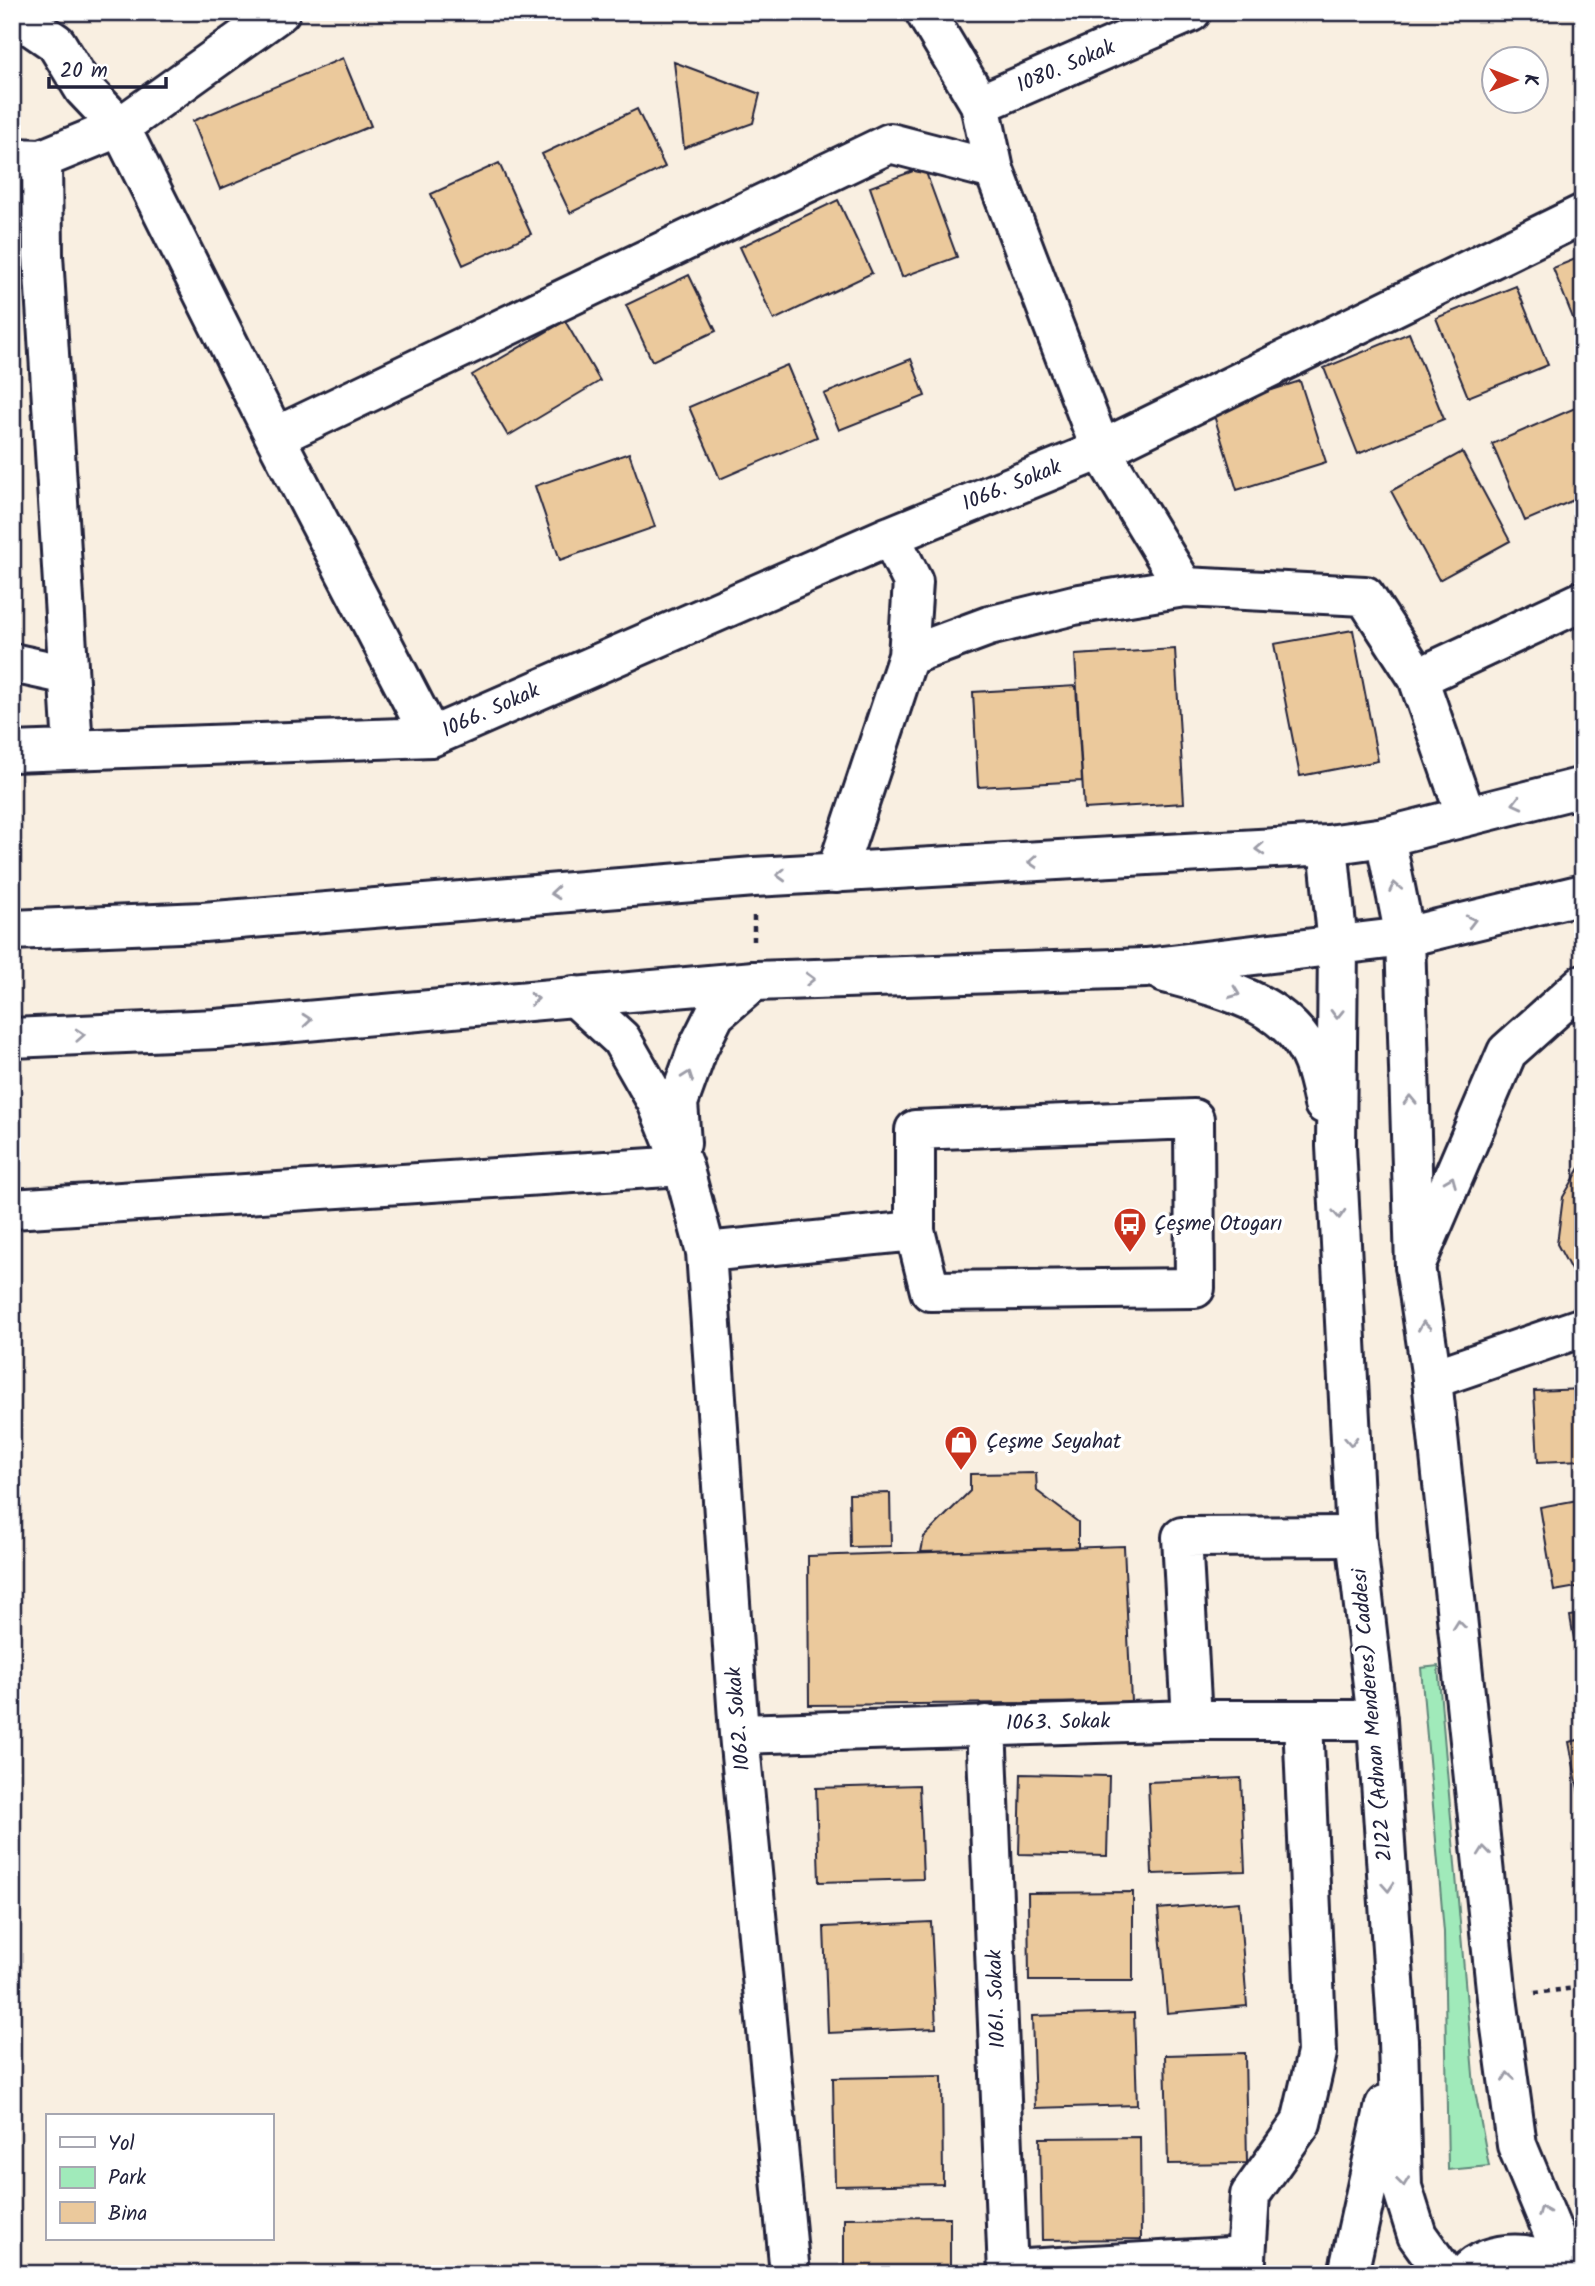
<svg xmlns="http://www.w3.org/2000/svg" width="1595" height="2286" font-family="Kalam,sans-serif">
<style>
.green{fill:#a0eaba;stroke:#61867a;stroke-width:2}
.building{fill:#ebc99c;stroke:#22223b;stroke-width:2}
.lines{fill:none;stroke-linecap:round;stroke-linejoin:round}
.minor-casing{stroke:#22223b;stroke-width:44}
.major-casing{stroke:#22223b;stroke-width:44}
.highway-casing{stroke:#22223b;stroke-width:44}
.path{stroke:#22223b;stroke-width:4.5;stroke-dasharray:5 5;stroke-linecap:butt}
.minor{stroke:#fff;stroke-width:38}
.major{stroke:#fff;stroke-width:38}
.highway{stroke:#fff;stroke-width:38}
.oneway{stroke:#9c9ca7}
.labels{text-anchor:middle;dominant-baseline:central;stroke-width:7;stroke-linejoin:round;paint-order:stroke}
.street-label{font-size:21px;fill:#22223b;stroke:#fff}
.poi-label{font-size:21px;fill:#22223b;stroke:#fff;text-anchor:start}
</style>
<rect width="100%" height="100%" fill="#f9efe1"/>
<filter id="ink" filterUnits="userSpaceOnUse"><feTurbulence type="fractalNoise" baseFrequency=".0143" numOctaves="2"/><feDisplacementMap in="SourceGraphic" scale="14" xChannelSelector="R" yChannelSelector="G"/><feConvolveMatrix kernelMatrix="1 2 1 2 8 2 1 2 1" color-interpolation-filters="sRGB"/></filter>
<g filter="url(#ink)">
<path class="green" d="M1438 1666 1474 2086 1489 2166 1448 2170 1444 1932 1421 1668Z"/>
<path class="building" d="M343 58 371 126 220 189 193 121Z
M674 62 760 94 753 123 684 148Z
M637 109 665 167 570 213 542 154Z
M499 163 531 234 463 265 431 194Z
M924 167 957 257 902 277 870 187Z
M838 200 872 273 774 320 740 247Z
M1583 256V343L1553 268Z
M689 275 716 331 652 361 626 305Z
M1516 286 1548 365 1468 397 1436 318Z
M565 321 600 381 508 436 472 375Z
M1409 333 1444 419 1358 454 1324 368Z
M911 359 925 396 839 430 824 394Z
M787 365 817 437 720 479 689 407Z
M1300 381 1326 462 1237 490 1212 409Z
M1582 405 1583 496 1525 521 1492 444Z
M1462 452 1510 541 1439 580 1391 491Z
M629 453 655 527 560 560 535 486Z
M1353 630 1378 761 1300 776 1274 644Z
M1175 649 1184 803 1084 809 1075 655Z
M1076 686 1082 781 978 787 973 692Z
M1583 1163V1281L1578 1283 1557 1244 1563 1197Z
M1583 1389V1460L1538 1462 1534 1391Z
M1036 1473 1037 1491 1078 1522V1548L921 1552 924 1537 970 1491V1474Z
M890 1493 891 1546 850 1547 849 1494Z
M1583 1499V1586L1554 1591 1540 1507Z
M1124 1546 1131 1702 809 1705 808 1556Z
M1583 1614V1691L1570 1616Z
M1583 1739V1814L1569 1742Z
M1021 1774 1109 1776 1107 1856 1019 1854Z
M1241 1778 1245 1871 1152 1874 1148 1782Z
M919 1785 923 1879 819 1882 816 1788Z
M1133 1892V1981H1029L1028 1893Z
M1239 1902 1247 2006 1167 2013 1158 1909Z
M931 1922 936 2028 828 2033 824 1927Z
M1134 2013 1137 2105 1035 2108 1032 2016Z
M1583 2014V2061L1578 2015Z
M1245 2053 1247 2163 1168 2164 1165 2055Z
M942 2076 943 2184 835 2186 833 2078Z
M1140 2137 1141 2239 1042 2240 1040 2138Z
M950 2217V2274H844V2218Z"/>
<g class="lines">
<defs>
<path id="minor" d="M925 12 980 104 994 170 1101 450 1184 587 1365 596 1418 678 1466 816
M12 13 56 43 84 89 120 127 275 437 431 737
M980 104 1191 12
M12 158 42 159 120 127 280 12
M42 159 43 255 73 748
M275 437 890 143 994 170
M908 656 989 626 1074 605 1184 587
M12 663 68 675
M1418 678 1583 601
M12 752 431 737 890 536 1101 450 1583 214
M836 873 908 656 913 582 890 536
M574 996 621 1039 657 1102 683 1166 706 1252 739 1734 790 2274
M1194 1119 1195 1288 930 1291 915 1231V1130Z
M681 1143 678 1103 698 1048 715 1014 754 981
M12 1209 683 1166
M706 1252 915 1231
M1432 1379 1583 1327
M1192 1720 1182 1537 1356 1536
M986 1725 1008 2274
M739 1734 1192 1720H1377
M1008 2270 1246 2256
M1245 2274 1250 2195 1301 2123 1317 2053 1303 1720"/>
<path id="major" d="M1385 837 1583 787
M1405 937 1583 894
M1415 1266 1507 1052 1583 984"/>
<path id="highway" d="M1328 845 1338 946 1336 1146 1356 1536 1377 1720 1398 2041 1402 2187 1417 2235 1445 2274
M12 930 203 922 754 877 1328 845 1385 837 1405 937 1415 1266 1432 1379 1497 1998 1517 2145 1570 2274
M1165 973C1220 988 1290 1002 1313 1062 1318 1075 1321 1090 1324 1104
M12 1038 216 1029 754 981 1146 968 1405 937
M1348 2274 1385 2105
M1466 2274C1490 2247 1541 2249 1564 2274"/>
</defs>
<use href="#minor" class="minor-casing"/>
<use href="#major" class="major-casing"/>
<use href="#highway" class="highway-casing"/>
<path class="path" d="M754 916V942
M1535 1993 1583 1987"/>
<use href="#minor" class="minor"/>
<use href="#major" class="major"/>
<use href="#highway" class="highway"/>
</g>
<defs><path id="oneway-chevron" d="M-2-3.5L2.5 0L-2 3.5" fill="none" stroke-width="1.6" stroke-linecap="round" stroke-linejoin="round" transform="scale(1.75)"/></defs>
<g class="oneway">
<use href="#oneway-chevron" transform="translate(1517 803) rotate(166)"/>
<use href="#oneway-chevron" transform="translate(1260 849) rotate(177)"/>
<use href="#oneway-chevron" transform="translate(1033 862) rotate(177)"/>
<use href="#oneway-chevron" transform="translate(781 875) rotate(178)"/>
<use href="#oneway-chevron" transform="translate(1395 887) rotate(-101)"/>
<use href="#oneway-chevron" transform="translate(555 893) rotate(175)"/>
<use href="#oneway-chevron" transform="translate(1471 921) rotate(-14)"/>
<use href="#oneway-chevron" transform="translate(810 979) rotate(-2)"/>
<use href="#oneway-chevron" transform="translate(1235 993) rotate(21)"/>
<use href="#oneway-chevron" transform="translate(534 999) rotate(-5)"/>
<use href="#oneway-chevron" transform="translate(1337 1014) rotate(91)"/>
<use href="#oneway-chevron" transform="translate(307 1020) rotate(-5)"/>
<use href="#oneway-chevron" transform="translate(80 1035) rotate(-3)"/>
<use href="#oneway-chevron" transform="translate(688 1076) rotate(-70)"/>
<use href="#oneway-chevron" transform="translate(1410 1100) rotate(-92)"/>
<use href="#oneway-chevron" transform="translate(1451 1181) rotate(-68)"/>
<use href="#oneway-chevron" transform="translate(1339 1214) rotate(87)"/>
<use href="#oneway-chevron" transform="translate(1424 1326) rotate(-98)"/>
<use href="#oneway-chevron" transform="translate(1351 1441) rotate(87)"/>
<use href="#oneway-chevron" transform="translate(1459 1625) rotate(-96)"/>
<use href="#oneway-chevron" transform="translate(1484 1851) rotate(-96)"/>
<use href="#oneway-chevron" transform="translate(1388 1887) rotate(86)"/>
<use href="#oneway-chevron" transform="translate(1508 2077) rotate(-98)"/>
<use href="#oneway-chevron" transform="translate(1403 2182) rotate(83)"/>
<use href="#oneway-chevron" transform="translate(1543 2211) rotate(-112)"/>
</g>
</g>
<defs>
<symbol id="bus-pin" viewBox="-11 -11 22 30"><path d="M0 17L-7.5 6A9.5 9.5 0 1 1 7.5 6Z" fill="#c8321e" stroke="#fff"/><path d="M-5-6H5V4H4V6H2V4H-2V6H-4V4H-5ZM-3.5-4V0h7V-4ZM-3.5 1.2v1.5H-2V1.2ZM2 1.2v1.5H3.5V1.2Z" fill="#fff"/></symbol>
<symbol id="shop-pin" viewBox="-11 -11 22 30"><path d="M0 17L-7.5 6A9.5 9.5 0 1 1 7.5 6Z" fill="#c8321e" stroke="#fff"/><path d="M-5-2.5h2.3a2.7 3.5 0 0 1 5.4 0H5L5.5 6h-11ZM-1.5-2.5h3a1.5 2.3 0 0 0-3 0Z" fill="#fff"/></symbol>
</defs>
<g fill-rule="evenodd">
<use href="#bus-pin" x="1111" y="1205" width="38" height="52"/>
<use href="#shop-pin" x="942" y="1423" width="38" height="52"/>
</g>
<g class="labels">
<g class="street-label">
<text transform="translate(1066 67) rotate(-23)">1080. Sokak</text>
<text transform="translate(1012 486) rotate(-22)">1066. Sokak</text>
<text transform="translate(491 711) rotate(-24)">1066. Sokak</text>
<text transform="translate(1373 1715) rotate(-95)">2122 (Adnan Menderes) Caddesi</text>
<text transform="translate(739 1719) rotate(-95)">1062. Sokak</text>
<text transform="translate(1058 1723) rotate(-1)">1063. Sokak</text>
<text transform="translate(997 1999) rotate(-92)">1061. Sokak</text>
</g>
<g class="poi-label">
<text x="1154" y="1224">Çeşme Otogarı</text>
<text x="986" y="1442">Çeşme Seyahat</text>
</g>
</g>
<rect width="1595" height="2286" fill="none" stroke="#fff" stroke-width="42"/>
<rect x="21" y="21" width="1553" height="2244" fill="none" stroke="#22223b" stroke-width="2.5" filter="url(#ink)"/>
<rect x="46" y="2114" width="228" height="126" fill="#ffffff" stroke="#a7a7b1" stroke-width="2"/>
<rect x="60" y="2137" width="35" height="10" fill="#ffffff" stroke="#a7a7b1" stroke-width="2"/>
<text x="108" y="2150" font-size="21" fill="#22223b">Yol</text>
<rect x="60" y="2167" width="35" height="21" fill="#a0eaba" stroke="#a7a7b1" stroke-width="2"/>
<text x="108" y="2184" font-size="21" fill="#22223b">Park</text>
<rect x="60" y="2202" width="35" height="21" fill="#ebc99c" stroke="#a7a7b1" stroke-width="2"/>
<text x="108" y="2220" font-size="21" fill="#22223b">Bina</text>
<g transform="translate(1515 80) rotate(90)"><circle r="33" fill="#ffffff" stroke="#a7a7b1" stroke-width="2"/>
<path d="M0-5L12 26L0 18L-12 26Z" fill="#c8321e"/>
<text y="-10" font-size="19" font-weight="bold" text-anchor="middle" fill="#22223b">K</text>
</g>
<path d="M49 77v10h117v-10" fill="none" stroke="#22223b" stroke-width="3.5"/>
<text x="60" y="77" font-size="21" fill="#22223b" stroke="#ffffff" stroke-width="5" paint-order="stroke">20 m</text>
</svg>
